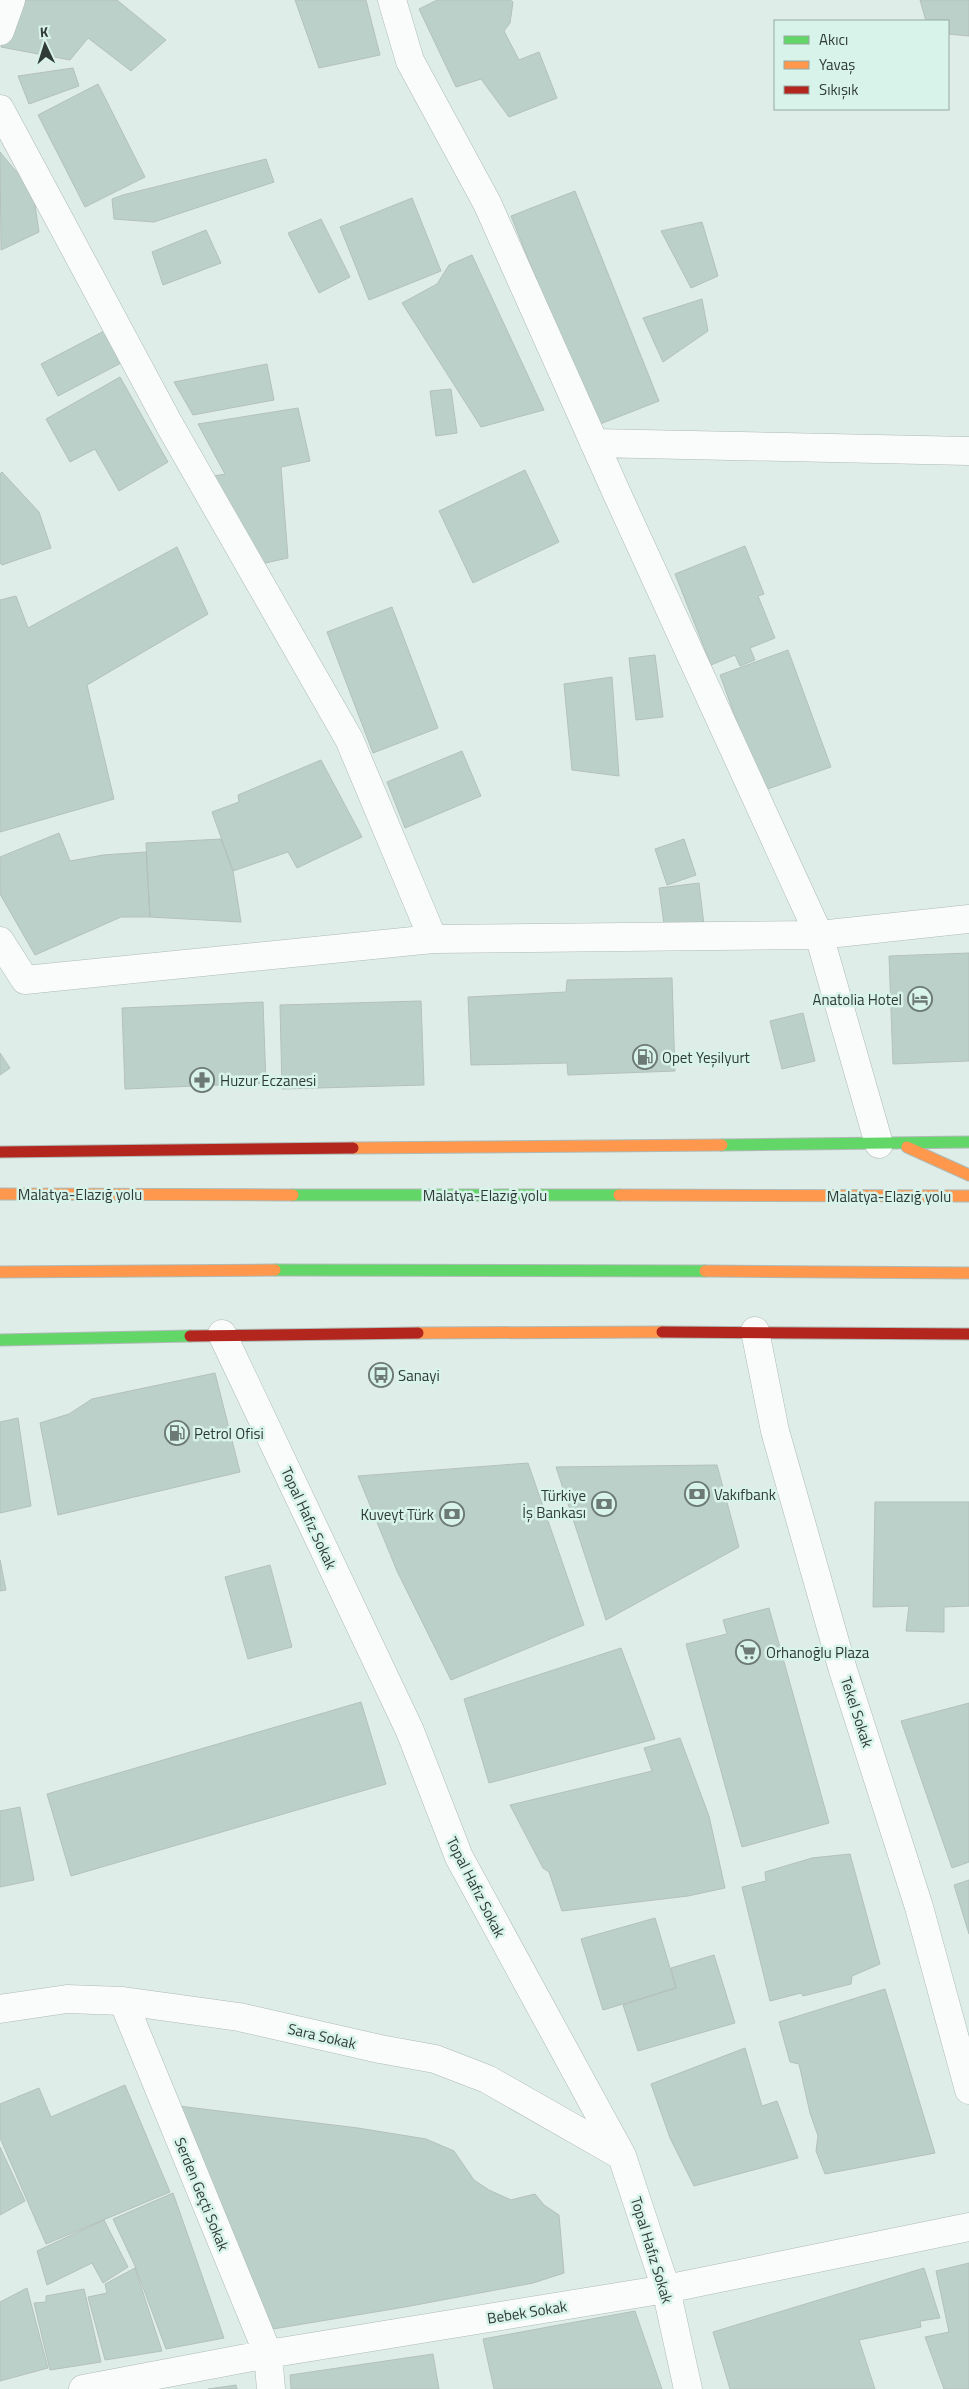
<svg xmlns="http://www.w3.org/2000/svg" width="969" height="2389" font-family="'Titillium Web',sans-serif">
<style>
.building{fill:#bcd0ca;stroke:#b4c0bd}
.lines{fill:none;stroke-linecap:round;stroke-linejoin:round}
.street-casing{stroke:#aebab6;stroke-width:29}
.fast-casing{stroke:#aebab6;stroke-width:13}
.slow-casing{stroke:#aebab6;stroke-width:13}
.jam-casing{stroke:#aebab6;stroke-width:13}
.street{stroke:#fafcfc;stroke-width:28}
.fast{stroke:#63d668;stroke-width:11}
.slow{stroke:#ff974d;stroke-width:11}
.jam{stroke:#b3261e;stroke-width:11}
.labels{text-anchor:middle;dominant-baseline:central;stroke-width:5;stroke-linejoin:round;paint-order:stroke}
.poi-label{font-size:15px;fill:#303b37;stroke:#d8f3ea;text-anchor:start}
.street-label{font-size:15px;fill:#303b37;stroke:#d8f3ea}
</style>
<rect width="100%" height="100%" fill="#deede8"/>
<path class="building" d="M19 0H117L166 40 131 71 88 38 70 60 1 47Z
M295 0H366L380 55 319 68Z
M437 0H510L513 2 510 23 504 31 519 60 539 52 557 98 509 117 481 79 456 87 419 9Z
M920 0H969V36L948 34V21H926Z
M73 68 79 86 29 104 18 76Z
M98 84 145 177 85 207 38 115Z
M0 152 33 192 39 232 1 250Z
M266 159 274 182 154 222 114 219 112 199 123 195Z
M575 191 659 401 595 426 511 216Z
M412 198 441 271 369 300 340 227Z
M321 219 350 277 319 293 288 233Z
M702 222 718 276 691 288 661 231Z
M206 230 221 263 163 285 152 252Z
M472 255 544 410 481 427 402 303 437 284 449 265Z
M702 299 708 331 663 362 643 318Z
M106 330 123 362 58 396 41 364Z
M267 364 274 400 193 415 174 382Z
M120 377 168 462 119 491 95 449 70 462 46 419Z
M451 389 457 433 436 436 430 391Z
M298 408 310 461 281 467 288 558 256 565 204 478 225 474 198 424Z
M525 470 559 542 473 583 439 511Z
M2 472 39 512 51 548 2 565 0 563V474Z
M745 546 764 594 758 596 775 638 750 648 755 660 740 666 735 655 711 665 675 574Z
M177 547 208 614 87 685 114 799 0 832V600L16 596 28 628Z
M392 607 438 728 373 753 327 632Z
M788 650 831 767 762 791 720 675Z
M655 655 663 717 636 720 629 658Z
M612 677 619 776 572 770 564 684Z
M462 751 481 796 405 828 387 782Z
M321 760 362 837 297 868 288 852 233 871 212 812 239 802 238 795Z
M59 833 70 861 103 855 146 852 150 917H121L35 955 0 894V857Z
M221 839 233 871 241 922 150 917 146 843Z
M684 839 696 875 667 885 655 849Z
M699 883 704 925 665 931 659 888Z
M969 953V1061L893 1064 889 956Z
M672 978 675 1071 568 1075 567 1063 471 1065 468 997 566 992 567 980Z
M421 1001 424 1085 282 1089 280 1005Z
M263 1002 266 1083 125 1089 122 1008Z
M803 1013 815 1061 782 1069 770 1021Z
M0 1053 10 1068 0 1075Z
M215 1373 240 1472 58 1515 40 1423 69 1414 92 1399Z
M18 1418 31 1506 0 1513V1422Z
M528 1463 584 1625 451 1680 397 1571 358 1476Z
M717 1465 739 1547 606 1620 556 1467Z
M875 1502H969V1606L944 1607V1632L906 1631 909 1606 873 1607Z
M0 1560 6 1590 0 1591Z
M270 1565 292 1647 248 1659 225 1577Z
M769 1608 829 1823 742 1847 686 1644 727 1634 723 1620Z
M621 1648 655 1739 489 1783 464 1699Z
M361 1702 386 1784 71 1876 47 1794Z
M969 1703V1862L952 1868 901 1721Z
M680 1738 709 1816 725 1888 688 1896 562 1911 549 1872 543 1868 510 1805 652 1771 644 1748Z
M20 1807 34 1880 0 1887V1811Z
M850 1854 880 1964 852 1976 851 1984 803 1996 801 1993 770 2001 742 1887 766 1881 765 1872 812 1858Z
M969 1880V1934L954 1885Z
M655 1918 676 1988 603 2010 581 1939Z
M714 1955 735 2023 638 2051 623 2005 676 1988 671 1968Z
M885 1989 935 2153 825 2174 816 2151 818 2136 810 2113 799 2064 790 2062 779 2022Z
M745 2048 762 2106 777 2101 798 2158 694 2186 670 2138 651 2084Z
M125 2085 170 2192 46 2244 0 2138V2104L39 2088 51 2117Z
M162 2104 358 2128 426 2139 454 2151 474 2180 489 2190 511 2200 535 2194 544 2205 559 2215 564 2273 533 2283 405 2307 255 2332Z
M0 2147 25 2201 0 2215Z
M173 2193 224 2338 166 2349 135 2266 113 2219Z
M104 2220 128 2267 103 2283 92 2263 47 2285 37 2251Z
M969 2263V2389H944L925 2337 949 2332 936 2271Z
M135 2268 162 2351 105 2360 88 2297 107 2293 105 2284Z
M924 2268 940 2318 920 2321 921 2327 859 2340 875 2389H730L713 2332Z
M27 2288 48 2368 0 2381V2302Z
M84 2289 101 2362 50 2370 34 2303 46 2302V2296Z
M635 2311 662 2389H494L483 2339Z
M433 2354 439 2389H291L290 2375Z
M236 2385 237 2389H208Z"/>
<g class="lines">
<defs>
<path id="street" d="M392 0 410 61 487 203 618 496 819 935 879 1144
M0 31 11 0
M0 109 169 424 349 739 433 939 819 935 969 919
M594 443 969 451
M0 941 25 980 433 939
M755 1331 775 1431 843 1670 919 1907 969 2090
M222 1334 410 1731 459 1857 622 2156 666 2289 688 2389
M123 2001 268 2354 271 2389
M0 2009 67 1999 123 2001 239 2017 380 2049 435 2059 487 2079 622 2156
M83 2389 268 2354 666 2289 969 2227"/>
<path id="fast" d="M722 1145 969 1142
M293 1195H619
M275 1270 705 1271
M0 1340 190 1336"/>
<path id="slow" d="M907 1147 969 1175
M353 1148 722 1145
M0 1194 293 1195
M619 1195 969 1196
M705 1271 969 1273
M0 1272 275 1270
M418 1333 662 1332"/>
<path id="jam" d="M0 1152 353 1148
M662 1332 969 1334
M190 1336 418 1333"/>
</defs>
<use href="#street" class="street-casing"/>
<use href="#fast" class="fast-casing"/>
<use href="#slow" class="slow-casing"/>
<use href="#jam" class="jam-casing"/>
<use href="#street" class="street"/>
<use href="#fast" class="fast"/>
<use href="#slow" class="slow"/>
<use href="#jam" class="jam"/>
</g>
<defs>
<symbol id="hotel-ring" viewBox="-11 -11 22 22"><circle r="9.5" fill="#d8f3ea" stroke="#6d7975" stroke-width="1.5"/><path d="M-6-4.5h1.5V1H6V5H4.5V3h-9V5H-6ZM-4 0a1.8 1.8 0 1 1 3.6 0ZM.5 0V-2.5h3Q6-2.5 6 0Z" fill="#6d7975"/></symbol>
<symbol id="fuel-ring" viewBox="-11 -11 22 22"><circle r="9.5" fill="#d8f3ea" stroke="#6d7975" stroke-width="1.5"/><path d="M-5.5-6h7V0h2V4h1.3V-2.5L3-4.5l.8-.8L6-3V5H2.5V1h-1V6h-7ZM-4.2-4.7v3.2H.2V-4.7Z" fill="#6d7975"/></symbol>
<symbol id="pharmacy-ring" viewBox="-11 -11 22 22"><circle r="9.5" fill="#d8f3ea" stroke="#6d7975" stroke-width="1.5"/><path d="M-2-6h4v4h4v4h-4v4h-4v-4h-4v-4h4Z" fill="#6d7975"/></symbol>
<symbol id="bus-ring" viewBox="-11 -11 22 22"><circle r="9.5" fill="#d8f3ea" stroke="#6d7975" stroke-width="1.5"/><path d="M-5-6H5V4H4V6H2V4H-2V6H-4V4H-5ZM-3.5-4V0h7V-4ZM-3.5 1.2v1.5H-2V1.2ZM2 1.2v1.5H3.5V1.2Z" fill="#6d7975"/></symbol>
<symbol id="bank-ring" viewBox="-11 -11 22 22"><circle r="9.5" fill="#d8f3ea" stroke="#6d7975" stroke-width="1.5"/><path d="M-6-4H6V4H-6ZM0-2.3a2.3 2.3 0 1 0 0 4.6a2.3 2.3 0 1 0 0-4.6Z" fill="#6d7975"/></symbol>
<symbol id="supermarket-ring" viewBox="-11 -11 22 22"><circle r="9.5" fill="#d8f3ea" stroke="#6d7975" stroke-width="1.5"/><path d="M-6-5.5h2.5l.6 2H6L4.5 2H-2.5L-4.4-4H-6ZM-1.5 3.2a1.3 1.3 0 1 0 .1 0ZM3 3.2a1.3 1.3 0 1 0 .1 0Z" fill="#6d7975"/></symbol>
</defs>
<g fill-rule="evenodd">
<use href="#hotel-ring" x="906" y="985" width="28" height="28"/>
<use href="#fuel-ring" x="631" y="1043" width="28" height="28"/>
<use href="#pharmacy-ring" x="188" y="1066" width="28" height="28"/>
<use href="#bus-ring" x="367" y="1361" width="28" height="28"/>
<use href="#fuel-ring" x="163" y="1419" width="28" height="28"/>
<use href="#bank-ring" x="683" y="1480" width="28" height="28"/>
<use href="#bank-ring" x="590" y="1490" width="28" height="28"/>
<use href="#bank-ring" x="438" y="1500" width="28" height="28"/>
<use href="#supermarket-ring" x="734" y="1638" width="28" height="28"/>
</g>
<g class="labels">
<g class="poi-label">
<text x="902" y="999" text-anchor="end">Anatolia Hotel</text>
<text x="662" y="1057">Opet Yeşilyurt</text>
<text x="220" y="1080">Huzur Eczanesi</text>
<text x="398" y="1375">Sanayi</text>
<text x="194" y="1433">Petrol Ofisi</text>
<text x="714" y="1494">Vakıfbank</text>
<text x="586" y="1495" text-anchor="end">Türkiye<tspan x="586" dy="17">İş Bankası</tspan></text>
<text x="434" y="1514" text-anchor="end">Kuveyt Türk</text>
<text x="766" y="1652">Orhanoğlu Plaza</text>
</g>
<g class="street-label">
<text x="80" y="1194">Malatya-Elazığ yolu</text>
<text x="485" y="1195">Malatya-Elazığ yolu</text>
<text x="889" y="1196">Malatya-Elazığ yolu</text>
<text transform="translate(309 1518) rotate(65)">Topal Hafız Sokak</text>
<text transform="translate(857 1712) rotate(72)">Tekel Sokak</text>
<text transform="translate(476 1887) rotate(63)">Topal Hafız Sokak</text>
<text transform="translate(322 2036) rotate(13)">Sara Sokak</text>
<text transform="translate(202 2194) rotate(68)">Serden Geçti Sokak</text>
<text transform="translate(652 2250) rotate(73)">Topal Hafız Sokak</text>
<text transform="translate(527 2312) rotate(-9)">Bebek Sokak</text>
</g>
</g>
<rect x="774" y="20" width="175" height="90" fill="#d8f3ea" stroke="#95a9a2"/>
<rect x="784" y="36" width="25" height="8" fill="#63d668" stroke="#95a9a2"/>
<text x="819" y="45" font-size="15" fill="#303b37">Akıcı</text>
<rect x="784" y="61" width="25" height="8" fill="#ff974d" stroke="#95a9a2"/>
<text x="819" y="70" font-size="15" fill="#303b37">Yavaş</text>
<rect x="784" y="86" width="25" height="8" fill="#b3261e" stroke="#95a9a2"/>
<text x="819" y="95" font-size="15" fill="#303b37">Sıkışık</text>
<g transform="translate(45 45) rotate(356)" stroke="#d8f3ea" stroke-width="4" paint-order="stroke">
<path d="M0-4L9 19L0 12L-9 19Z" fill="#303b37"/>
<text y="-8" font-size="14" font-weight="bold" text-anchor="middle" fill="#303b37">K</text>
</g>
</svg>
